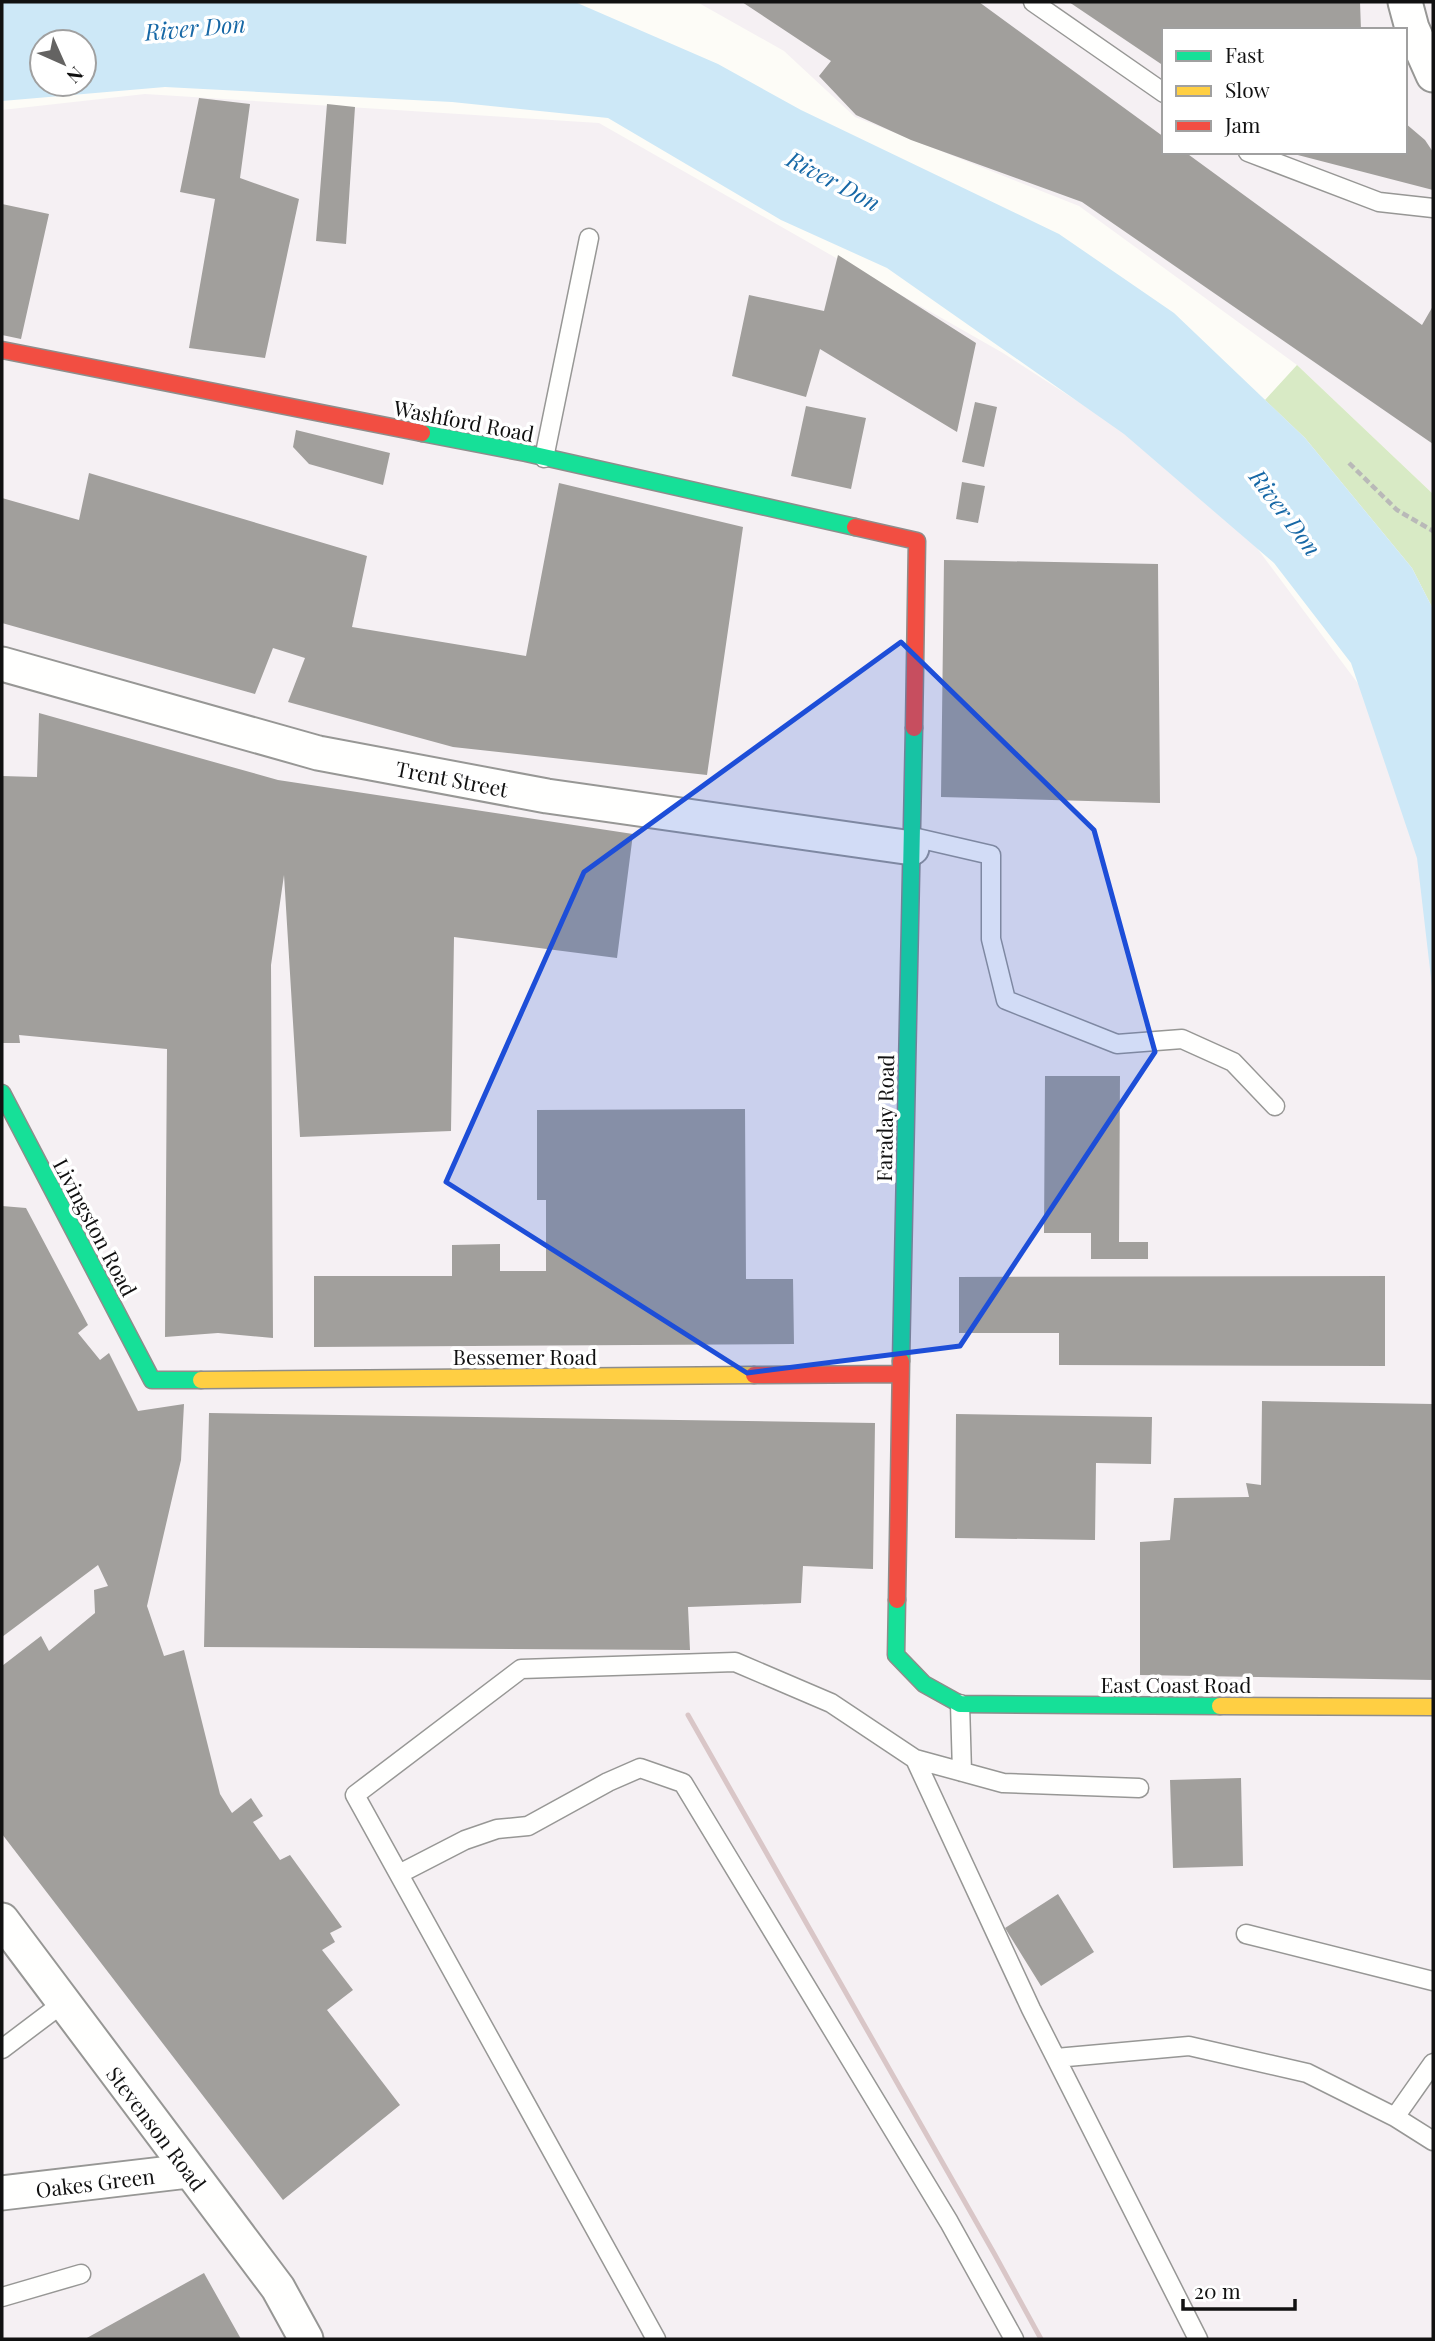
<svg xmlns="http://www.w3.org/2000/svg" width="1435" height="2341" font-family="'Playfair Display',serif">
<style>
.industrial{fill:#f5f0f3;fill-rule:evenodd}
.forest{fill:#d8eac5}
.water{fill:#cde8f7;fill-rule:evenodd}
.building{fill:#a19f9c}
.lines{fill:none;stroke-linecap:round;stroke-linejoin:round}
.lane-casing{stroke:#979795;stroke-width:21}
.street-casing{stroke:#979795;stroke-width:37}
.fast-casing{stroke:#8e8d8b;stroke-width:19}
.slow-casing{stroke:#8e8d8b;stroke-width:19}
.jam-casing{stroke:#8e8d8b;stroke-width:19}
.path{stroke:#b9b9b8;stroke-width:4.5;stroke-dasharray:7 3.5;stroke-linecap:butt}
.lane{stroke:#fffffe;stroke-width:18}
.street{stroke:#fffffe;stroke-width:33}
.fast{stroke:#16e098;stroke-width:16}
.slow{stroke:#ffcf43;stroke-width:16}
.jam{stroke:#f24e42;stroke-width:16}
.rail{stroke:#d9c6c7;stroke-width:5}
.marked{fill:#1d4ed8;fill-opacity:0.2;stroke:#1d4ed8;stroke-width:5;stroke-linejoin:round}
.labels{text-anchor:middle;dominant-baseline:central;stroke-width:7;stroke-linejoin:round;paint-order:stroke}
.street-label{font-size:21px;fill:#111;stroke:#fff}
.water-label{font-size:23px;font-style:italic;fill:#1768a6;stroke:#fff}
</style>
<rect width="100%" height="100%" fill="#fdfcf7"/>
<path class="industrial" d="M697 2H1433V494L1297 365 1079 206 855 117 784 51ZM1164 30H1405V152H1164Z
M145 94 599 123 1003 353 1213 489 1406 748 1433 903V2339H2V110Z"/>
<path class="forest" d="M1297 365 1433 494V609L1412 568 1305 438 1265 400Z"/>
<path class="water" d="M2 2H575L718 64 801 110 1059 234 1174 313 1305 438 1412 568 1433 609V995L1417 858 1351 663 1274 563 1124 434 887 268 781 220 608 118 452 102 165 87 2 101ZM42 42H84V84H42Z"/>
<path class="building" d="M742 2H979L1164 137V152H1185L1422 325 1433 306V444L1082 202 911 140 856 115 819 76 831 61Z
M1069 2H1360L1361 30H1164V66Z
M199 98 250 104 240 178 299 199 265 358 189 348 215 199 180 192Z
M327 104 355 107 346 244 316 241Z
M1405 123 1425 140 1433 152V190L1290 153 1405 152Z
M2 204 49 214 21 339 2 335Z
M838 255 976 343 957 432 820 349 806 397 732 376 749 295 824 311Z
M975 402 997 407 984 467 962 462Z
M806 406 866 418 851 489 791 476Z
M296 430 390 453 383 485 309 464 293 447Z
M89 473 367 556 352 627 526 656 559 483 743 527 707 775 453 747 288 702 305 658 273 648 255 694 2 623V498L79 520Z
M962 482 985 486 978 523 956 519Z
M944 560 1158 564 1160 803 941 797Z
M39 713 278 780 633 834 617 958 454 937 451 1131 300 1137 284 875 271 965 273 1338 218 1333 165 1337 167 1049 19 1035 20 1043H2V776L37 777Z
M1045 1076H1120L1119 1242H1148V1259H1091V1233H1044Z
M745 1109 746 1279H793L794 1344 314 1347V1276H452V1245L500 1244V1271H546V1200H537V1110Z
M2 1206 26 1208 88 1325 78 1333 100 1360 109 1353 138 1411 184 1404 181 1460 147 1606 164 1656 184 1650 220 1794 232 1813 251 1798 263 1816 253 1822 280 1860 290 1855 342 1927 330 1933 335 1942 322 1950 353 1990 327 2010 400 2105 283 2200 2 1834V1666L41 1636 49 1651 95 1613 94 1590 108 1586 98 1565 2 1637Z
M1385 1276V1366L1059 1365V1333H959V1277Z
M1262 1401 1433 1404V1680L1140 1675V1542L1170 1540 1174 1498 1249 1497 1246 1483 1261 1485Z
M209 1413 875 1423 873 1569 803 1566 801 1603 688 1607 690 1650 204 1647Z
M956 1414 1152 1417 1151 1464 1096 1463 1095 1540 955 1538Z
M1241 1778 1243 1866 1173 1868 1170 1780Z
M1058 1894 1094 1952 1041 1986 1005 1928Z
M204 2273 241 2339H85Z"/>
<g class="lines">
<defs>
<path id="lane" d="M1033 2 1164 93
M1248 152 1379 202 1433 208
M544 458 589 238
M913 837 991 855V939L1006 1000 1117 1044 1182 1039 1233 1062 1275 1106
M960 1704 962 1772
M915 1759 1031 2009 1198 2339
M399 1874 465 1840 497 1829 528 1826 608 1782 640 1768 683 1783 949 2222 1014 2339
M1246 1934 1433 1981
M2 2049 63 2003
M1056 2058 1189 2046 1307 2073 1395 2117 1433 2141
M1395 2117 1433 2063
M2 2297 81 2274
M656 2339 355 1795 521 1669 735 1662 831 1703 915 1759 1003 1783 1139 1788"/>
<path id="street" d="M1405 2 1412 28 1433 75
M2 664 318 753 547 796 912 848
M2 1920 278 2288 306 2339
M2 2193 188 2171"/>
<path id="fast" d="M422 433 526 453 855 527
M2 1093 152 1380H201
M901 1361 914 728
M897 1600 896 1655 924 1684 960 1704 1220 1706"/>
<path id="slow" d="M201 1380 754 1375
M1220 1706 1433 1707"/>
<path id="jam" d="M2 350 422 433
M855 527 917 541 914 728
M754 1375 899 1374
M897 1600 901 1361"/>
</defs>
<use href="#lane" class="lane-casing"/>
<use href="#street" class="street-casing"/>
<use href="#fast" class="fast-casing"/>
<use href="#slow" class="slow-casing"/>
<use href="#jam" class="jam-casing"/>
<path class="path" d="M1349 463 1397 510 1433 531"/>
<use href="#lane" class="lane"/>
<use href="#street" class="street"/>
<use href="#fast" class="fast"/>
<use href="#slow" class="slow"/>
<use href="#jam" class="jam"/>
<path class="rail" d="M688 1715 995 2255 1041 2339"/>
</g>
<path class="marked" d="M901 642 1094 830 1155 1052 960 1346 747 1373 446 1182 584 872Z"/>
<g class="labels">
<g class="street-label">
<text transform="translate(464 420) rotate(11)">Washford Road</text>
<text transform="translate(452 778) rotate(11)">Trent Street</text>
<text transform="translate(884 1118) rotate(-89)">Faraday Road</text>
<text transform="translate(96 1227) rotate(62)">Livingston Road</text>
<text x="525" y="1356">Bessemer Road</text>
<text x="1176" y="1684">East Coast Road</text>
<text transform="translate(157 2128) rotate(53)">Stevenson Road</text>
<text transform="translate(95 2182) rotate(-7)">Oakes Green</text>
</g>
<g class="water-label">
<text transform="translate(195 27) rotate(-5)">River Don</text>
<text transform="translate(834 180) rotate(28)">River Don</text>
<text transform="translate(1286 512) rotate(53)">River Don</text>
</g>
</g>
<rect width="1435" height="2341" fill="none" stroke="#111111" stroke-width="7"/>
<rect x="1162" y="28" width="245" height="126" fill="#ffffff" stroke="#a0a0a0" stroke-width="2"/>
<rect x="1176" y="51" width="35" height="10" fill="#16e098" stroke="#a0a0a0" stroke-width="2"/>
<text x="1225" y="63" font-size="21" fill="#111111">Fast</text>
<rect x="1176" y="86" width="35" height="10" fill="#ffcf43" stroke="#a0a0a0" stroke-width="2"/>
<text x="1225" y="98" font-size="21" fill="#111111">Slow</text>
<rect x="1176" y="121" width="35" height="10" fill="#f24e42" stroke="#a0a0a0" stroke-width="2"/>
<text x="1225" y="133" font-size="21" fill="#111111">Jam</text>
<g transform="translate(63 63) rotate(135)"><circle r="33" fill="#ffffff" stroke="#a0a0a0" stroke-width="2"/>
<path d="M0-5L12 26L0 18L-12 26Z" fill="#646362"/>
<text y="-10" font-size="19" font-weight="bold" text-anchor="middle" fill="#111111">N</text>
</g>
<path d="M1183 2299v10h112v-10" fill="none" stroke="#111111" stroke-width="3.5"/>
<text x="1194" y="2299" font-size="21" fill="#111111" stroke="#ffffff" stroke-width="5" paint-order="stroke">20 m</text>
</svg>
